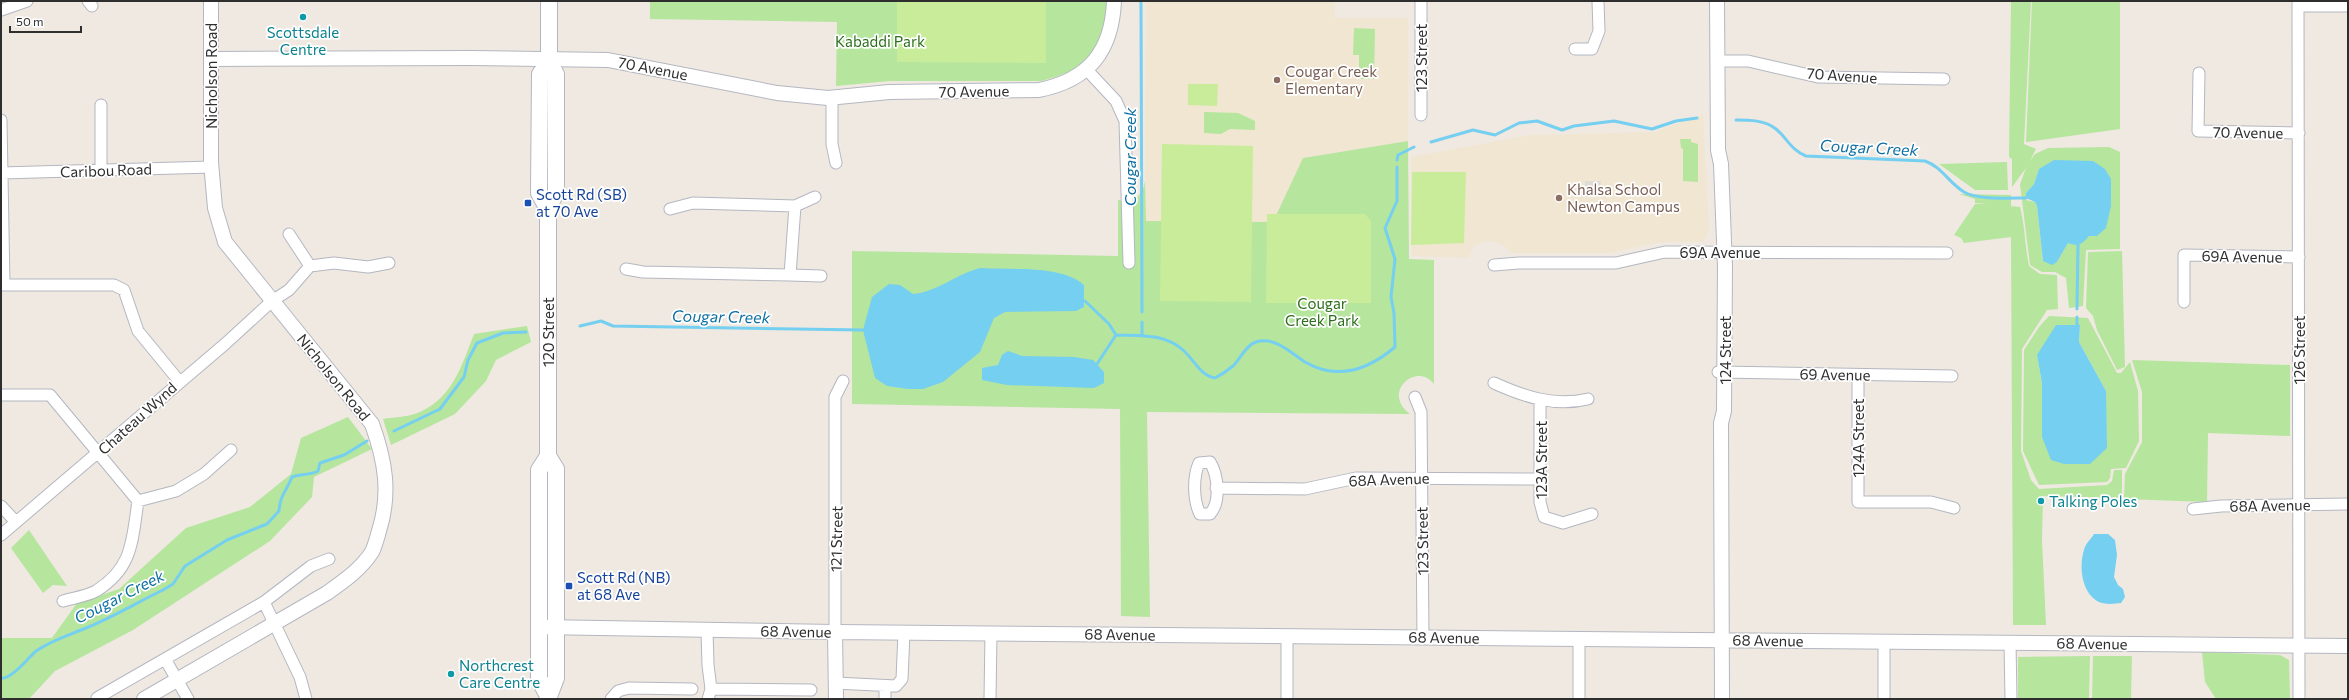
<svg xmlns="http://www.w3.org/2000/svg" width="2349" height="700" font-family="Commissioner,sans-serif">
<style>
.education{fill:#f0e6d1}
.green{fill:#b6e59e;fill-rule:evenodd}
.pitch{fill:#c9ec9a}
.plaza{fill:#dfdcd8}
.water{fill:#75cff0}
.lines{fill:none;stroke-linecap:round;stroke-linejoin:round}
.stream{stroke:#75cff0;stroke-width:3}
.minor-casing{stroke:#b4b7c1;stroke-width:13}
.tertiary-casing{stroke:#b4b7c1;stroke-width:16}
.secondary-casing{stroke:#b4b7c1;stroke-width:18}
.minor{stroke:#fff;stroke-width:11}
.tertiary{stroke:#fff;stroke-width:14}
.secondary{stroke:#fff;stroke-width:16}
.culture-dot{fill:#0f9aa8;stroke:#fff;stroke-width:1.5}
.education-dot{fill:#8d6e63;stroke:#fff;stroke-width:1.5}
.transit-dot{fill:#1a4fb4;stroke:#fff;stroke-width:1.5}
.labels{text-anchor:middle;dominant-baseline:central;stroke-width:3.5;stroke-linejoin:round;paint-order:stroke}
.culture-label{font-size:15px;fill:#0d838f;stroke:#fff;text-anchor:start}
.park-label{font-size:15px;fill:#2c6e1b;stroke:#fff}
.street-label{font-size:15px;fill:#2e2e2e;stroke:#fff}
.education-label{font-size:15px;fill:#785e54;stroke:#fff;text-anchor:start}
.transit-label{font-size:15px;fill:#164399;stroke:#fff;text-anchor:start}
.water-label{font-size:16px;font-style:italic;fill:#0d6fa3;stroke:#fff}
</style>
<rect width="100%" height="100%" fill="#efe9e1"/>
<path class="education" d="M1146 1H1335V18H1408V141L1303 158 1274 222 1145 221Z
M1703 114 1709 230 1703 242H1661L1609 253H1512L1502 244 1489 241 1477 244 1472 249 1469 258 1412 256 1411 157 1530 135 1655 132Z"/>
<path class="green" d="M650 1H1106C1107 49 1088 70 1041 81H890L836 86 837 22 650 19Z
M2011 1H2031L2024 144 2036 149 2030 161 2035 154 2048 148 2109 147 2120 152V249L2086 250 2083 306 2069 308 2066 278 2055 272H2042L2030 265 2020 184 2026 168 2012 187V159L2009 157ZM2039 169 2068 243 2057 262 2043 261 2037 206 2035 202 2026 200V193L2034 184Z
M2032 1H2120V129L2026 142Z
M1354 28 1375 29 1374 79H1359V55H1353Z
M1204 112 1238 113 1255 121V130L1230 129 1221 134 1204 133Z
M1680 139H1691V142L1698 144V182L1683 181V149L1681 148Z
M1408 141 1409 259 1434 260V384C1416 361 1381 393 1410 414L1147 412 1150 617 1121 616 1120 409 852 404V251L1118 256V200C1132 203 1143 197 1145 181L1146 221 1273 222 1303 158Z
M2007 162 2008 190H1975L1939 164Z
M1959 194 2011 195V206H2009L2020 207C2025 226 2025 247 2029 266L2040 274 2057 275 2058 309 2047 310 2022 349 2021 451 2031 480 2039 489 2107 485 2112 481 2114 470H2122V498L2043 496 2042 540 2046 625H2013L2011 237 1964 243 1961 238 1954 235 1975 204H1987L1975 203V199Z
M2122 251 2125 367 2117 370 2097 330 2093 316 2086 308 2088 252Z
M2049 316 2088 318 2117 373H2121L2130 362 2138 391 2139 441 2126 468 2111 469 2110 478 2107 482 2039 485 2023 451 2024 350 2039 327ZM2080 325 2079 342 2106 391 2042 437V383L2037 355Z
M527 326 531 342 496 360 486 381 455 414 391 445 383 419C395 417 411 417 422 411 453 396 462 365 474 334Z
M2132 360 2290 365V436L2208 433 2207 502 2124 499 2125 474 2142 442V392Z
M348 417 372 449 314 477 312 497 270 541 133 630 55 671 29 699H1V638H52L77 603 119 589 186 528 250 507 291 474 301 438Z
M29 530 67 586 53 585 43 593 11 548Z
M2202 652 2280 655 2289 660 2290 699H2216L2205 682Z
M2090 656 2089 699H2018V657Z
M2093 656H2132L2131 699H2092Z"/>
<path class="pitch" d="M897 1H1046V63L897 62Z
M1188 84H1218L1217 106 1188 105Z
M1162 144 1253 146 1251 302 1160 301Z
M1412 172H1466L1464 243 1411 245Z
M1267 214H1365L1371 221V303H1266Z"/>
<path class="plaza" d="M1585 181H1601L1600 191H1594L1587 197 1575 196 1577 186H1585Z"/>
<path class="water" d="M2054 160 2093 161 2105 169 2111 179V206L2106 228 2097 236H2089C2082 244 2079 247 2068 243L2057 262 2052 265 2043 261 2037 206 2035 202 2026 198V193L2034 184 2039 169Z
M981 268C1011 270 1061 265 1084 285V307L1076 311 1005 312 994 318 980 352 943 382 923 389H908L887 386 875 378 863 330 872 297 889 284 900 285 913 294C938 292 957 273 981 268Z
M2056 325H2080L2079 342 2106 391 2107 448 2090 464H2064L2051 460 2042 437V383L2037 355Z
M1008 351 1022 356 1074 357 1093 360 1104 372V383L1094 388 1007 385 982 380V368L998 365 1002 355Z
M2094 534H2108L2115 540 2117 555 2114 577 2118 585 2123 589 2125 597 2121 603C2114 604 2104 605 2097 601 2081 591 2079 566 2084 550 2085 544 2091 539 2094 534Z"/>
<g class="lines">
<path class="stream" d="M1141 1 1142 312
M1736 120C1749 120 1765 120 1776 129 1787 138 1791 150 1806 156L1925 161C1942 167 1949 183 1964 192 1977 200 2010 198 2026 198
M1431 142 1473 130 1495 135 1519 123 1537 121 1562 130 1574 126 1614 121 1652 129 1676 121 1697 118
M1397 160 1398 155 1414 147
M1085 301 1109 324 1116 335
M2077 309 2078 245
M2077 325V317
M580 326 601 321 613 326 863 330
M1142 336V322
M1097 364 1116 335C1140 336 1165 333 1184 351 1195 361 1200 375 1215 378 1221 375 1227 371 1233 366 1240 359 1246 345 1256 342 1275 336 1291 353 1305 362 1338 381 1368 370 1395 347L1394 313 1391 297 1395 259 1385 228 1397 201V167
M394 431 440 409 464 377 468 360 477 343 503 333 526 332
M1 678C11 680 28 658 36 651 52 640 69 635 86 628 113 617 138 602 163 590L173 584 185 566 227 540 267 524 279 511C280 495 286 492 292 477 302 473 309 476 318 471L320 463 344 455 367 441"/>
<defs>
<path id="minor" d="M88 1 92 6
M2298 1 2299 699
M2298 6H2348
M1 10 27 1
M1575 49H1592L1599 31 1598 1
M1717 61H1748L1818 77 1944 79
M1087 70 1116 101 1125 121 1129 263
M2199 73 2198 131 2299 133
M832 98V144L836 163
M101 105V170
M1421 115V1
M1 120 4 285
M1 173 212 167
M670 209 693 203 795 206
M289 234 310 266
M1494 265 1519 263H1616L1665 252 1947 253
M626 269 643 272 790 275 795 206 815 197
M790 275 821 276
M1 285H114L124 290 138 331 179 381
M2184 302V255L2299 257
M1718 372 1952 376
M1858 375V502H1931L1954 508
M1494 383C1525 397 1555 407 1588 399
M1 395H50L138 501 176 491 204 474 231 450
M1415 397 1421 412 1423 637
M1540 400V502L1544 517 1563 523 1592 514
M1210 462C1218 475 1221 502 1210 514H1200C1193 500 1193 477 1199 463Z
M1216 488 1305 489 1356 478 1540 479
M1 506 16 522
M2193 509 2221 506 2348 504
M1 535 225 344 272 301 289 290 310 266 334 263 368 267 389 263
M63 601C73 598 87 596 96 591 133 568 132 541 138 501
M264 602 300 677 306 699
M707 630 708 665 711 689 708 699
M835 632V397L843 381
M2010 642 2011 699
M165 659 188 699
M835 683 896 686 902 679 904 633
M885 686V699
M711 689 811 690
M97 698 264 602 311 566 329 559
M611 699 618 691 629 688 692 689
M990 699 991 633
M1287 699V636
M1579 699V639
M1884 699V641"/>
<path id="tertiary" d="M1717 1 1718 150 1721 164 1725 267 1724 411 1721 423 1722 699
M211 59 471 58 608 60 777 93 828 98 889 92 1039 90C1089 80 1112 51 1114 1
M540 627 835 632 2348 646
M835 632 836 699
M144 699 327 593C344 581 361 569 372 552 375 546 377 538 379 531 391 493 385 460 372 424L225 242 215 208 211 162V1"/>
<path id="secondary" d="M548 209 556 192V74L549 62V1
M548 696 539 679V470L548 456
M548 699 556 678V469L548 456V209L539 193 540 74 549 62"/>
</defs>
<use href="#minor" class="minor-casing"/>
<use href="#tertiary" class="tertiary-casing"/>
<use href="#secondary" class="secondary-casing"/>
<use href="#minor" class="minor"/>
<use href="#tertiary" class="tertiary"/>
<use href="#secondary" class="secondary"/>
</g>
<g class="culture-dot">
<circle cx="303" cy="17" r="4"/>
<circle cx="2041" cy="501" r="4"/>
<circle cx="451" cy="674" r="4"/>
</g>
<g class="education-dot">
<circle cx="1277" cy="80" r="4"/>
<circle cx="1559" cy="198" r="4"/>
</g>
<g class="transit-dot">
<rect x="524" y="199" width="8" height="8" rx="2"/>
<rect x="565" y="582" width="8" height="8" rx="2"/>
</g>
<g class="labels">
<g class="culture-label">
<text x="303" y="32" text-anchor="middle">Scottsdale<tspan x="303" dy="17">Centre</tspan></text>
<text x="2049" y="501">Talking Poles</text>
<text x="459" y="665">Northcrest<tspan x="459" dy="17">Care Centre</tspan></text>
</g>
<g class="park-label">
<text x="880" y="41">Kabaddi Park</text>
<text x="1322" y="303">Cougar<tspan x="1322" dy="17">Creek Park</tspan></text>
</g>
<g class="street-label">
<text transform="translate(1421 58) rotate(-90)">123 Street</text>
<text transform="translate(653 68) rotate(11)">70 Avenue</text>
<text transform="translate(1842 75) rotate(4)">70 Avenue</text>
<text transform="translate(211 76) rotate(-90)">Nicholson Road</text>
<text transform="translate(974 91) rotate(-1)">70 Avenue</text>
<text transform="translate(2248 132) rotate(1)">70 Avenue</text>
<text transform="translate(106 170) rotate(-2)">Caribou Road</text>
<text x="1720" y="252">69A Avenue</text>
<text transform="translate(2242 256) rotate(1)">69A Avenue</text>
<text transform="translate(548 332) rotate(-90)">120 Street</text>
<text transform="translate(1725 350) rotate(-90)">124 Street</text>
<text transform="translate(2299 350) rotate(-90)">126 Street</text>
<text transform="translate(1835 374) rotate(1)">69 Avenue</text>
<text transform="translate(334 377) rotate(51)">Nicholson Road</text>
<text transform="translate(137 418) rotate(-42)">Chateau Wynd</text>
<text transform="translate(1858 438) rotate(-90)">124A Street</text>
<text transform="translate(1541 460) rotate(-90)">123A Street</text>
<text transform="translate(1389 479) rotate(-2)">68A Avenue</text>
<text transform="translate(2270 505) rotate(-1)">68A Avenue</text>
<text transform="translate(836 539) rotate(-89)">121 Street</text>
<text transform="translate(1422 541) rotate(-91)">123 Street</text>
<text transform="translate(796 631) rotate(1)">68 Avenue</text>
<text transform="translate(1120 634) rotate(1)">68 Avenue</text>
<text transform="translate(1444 637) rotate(1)">68 Avenue</text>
<text transform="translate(1768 640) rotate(1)">68 Avenue</text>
<text transform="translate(2092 643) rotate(1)">68 Avenue</text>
</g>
<g class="education-label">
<text x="1285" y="71">Cougar Creek<tspan x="1285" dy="17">Elementary</tspan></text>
<text x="1567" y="189">Khalsa School<tspan x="1567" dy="17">Newton Campus</tspan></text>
</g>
<g class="transit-label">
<text x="536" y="194">Scott Rd (SB)<tspan x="536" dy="17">at 70 Ave</tspan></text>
<text x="577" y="577">Scott Rd (NB)<tspan x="577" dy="17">at 68 Ave</tspan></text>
</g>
<g class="water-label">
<text transform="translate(1869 147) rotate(3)">Cougar Creek</text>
<text transform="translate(1129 157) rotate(-90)">Cougar Creek</text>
<text transform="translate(721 316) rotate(1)">Cougar Creek</text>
<text transform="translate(119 596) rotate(-27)">Cougar Creek</text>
</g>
</g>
<rect width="2349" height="700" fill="none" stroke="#2e2e2e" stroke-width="4"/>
<path d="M10 26v6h71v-6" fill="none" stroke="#2e2e2e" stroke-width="2"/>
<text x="16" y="26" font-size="12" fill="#2e2e2e" stroke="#ffffff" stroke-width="3" paint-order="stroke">50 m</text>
</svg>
